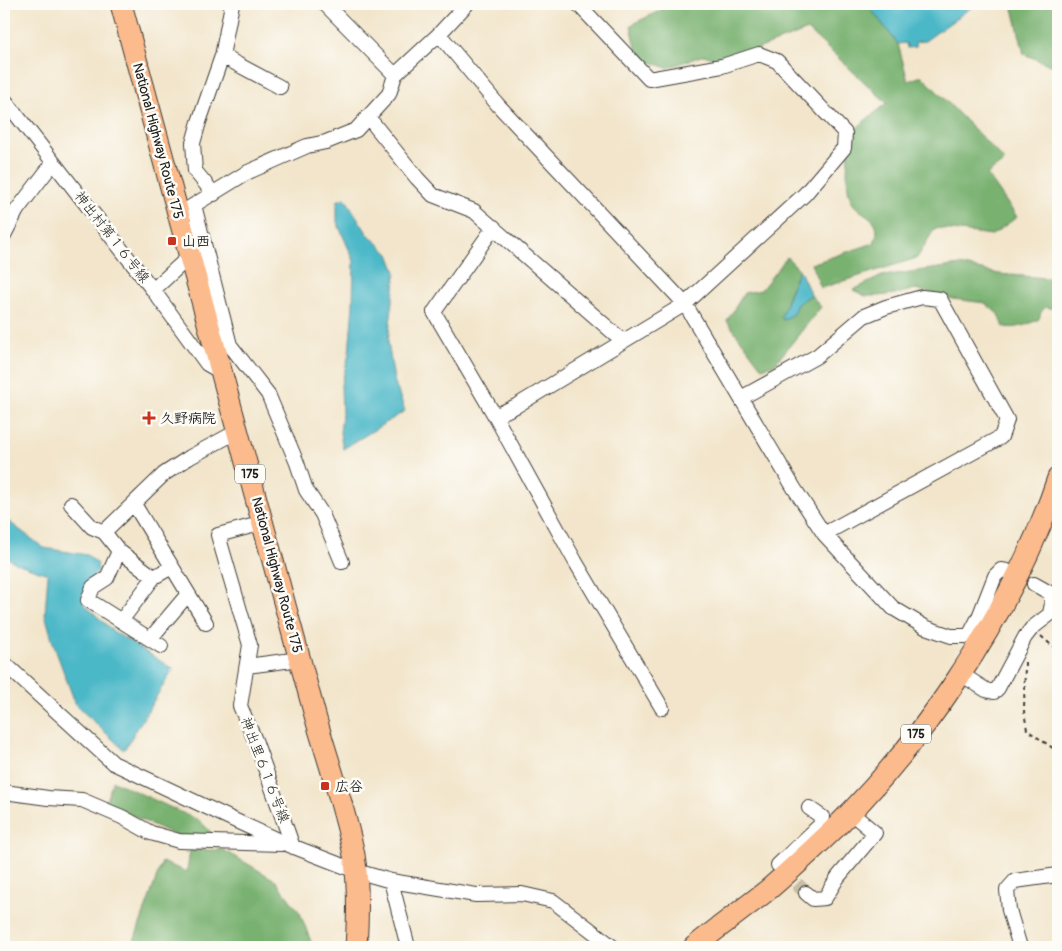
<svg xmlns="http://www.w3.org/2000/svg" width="1062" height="951" font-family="Pangolin,'Klee One',sans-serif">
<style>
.forest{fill:#78b170;stroke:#4a6646}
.water{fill:#4cb8c8;stroke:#346a72}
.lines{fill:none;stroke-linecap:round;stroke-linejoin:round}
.minor-tunnel{stroke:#c7bda8;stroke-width:14;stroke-dasharray:14 7;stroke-linecap:butt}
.minor-casing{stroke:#3c3a36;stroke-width:16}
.highway-casing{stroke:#3c3a36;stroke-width:23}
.path{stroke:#3c3a36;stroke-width:2;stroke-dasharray:4 4;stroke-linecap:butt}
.minor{stroke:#fff;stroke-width:14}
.highway{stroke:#fbbb8d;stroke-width:21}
.poi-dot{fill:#c8321e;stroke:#fdfcf7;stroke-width:2}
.labels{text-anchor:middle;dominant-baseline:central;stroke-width:5;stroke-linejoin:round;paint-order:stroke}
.shield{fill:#fdfcf7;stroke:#605f5e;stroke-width:1}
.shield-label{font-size:12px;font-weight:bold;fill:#1c1c1c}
.street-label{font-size:14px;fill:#1c1c1c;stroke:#fdfcf7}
.poi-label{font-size:14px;font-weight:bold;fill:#1c1c1c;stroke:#fdfcf7;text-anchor:start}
</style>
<rect width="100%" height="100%" fill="#fdfcf7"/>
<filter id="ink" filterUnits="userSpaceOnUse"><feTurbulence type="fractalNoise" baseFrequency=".02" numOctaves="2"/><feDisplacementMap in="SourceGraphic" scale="10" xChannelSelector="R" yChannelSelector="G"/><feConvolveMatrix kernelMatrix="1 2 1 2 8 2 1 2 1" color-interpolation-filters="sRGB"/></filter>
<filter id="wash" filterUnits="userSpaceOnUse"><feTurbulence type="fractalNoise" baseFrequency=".0096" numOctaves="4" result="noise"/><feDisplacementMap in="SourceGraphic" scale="20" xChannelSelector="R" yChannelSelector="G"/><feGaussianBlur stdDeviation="1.12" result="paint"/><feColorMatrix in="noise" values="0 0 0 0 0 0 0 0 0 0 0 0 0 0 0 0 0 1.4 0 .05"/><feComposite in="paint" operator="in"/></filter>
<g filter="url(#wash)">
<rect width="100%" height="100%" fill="#f2e5cb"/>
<path class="forest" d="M673 4H867L898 44 908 81 922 76 1005 161 987 174 1017 217 992 235 935 228 917 258 821 288 811 264 874 243C886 215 858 217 851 200 844 184 847 146 855 131 860 122 879 111 887 103L808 30 723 62 704 55 667 68 638 57 631 25Z
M1012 4H1058V65H1050L1024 54Z
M787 257 799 269 787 299 783 320 793 314 797 304 811 295 821 307 775 364 762 368 727 321 744 293 761 290Z
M960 265 999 274 1058 279V310L1046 307 1041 312 1039 319C1027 325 1017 329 1004 327L998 314 985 303 953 299 915 289 901 293 879 296H865L853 290 882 276Z
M113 781 200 821 217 838 177 836 105 803Z
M190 850H224L275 880 300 913 313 947H150L134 941 162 862 187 872Z"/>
<path class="water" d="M867 4H976L925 41 915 42 916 47 907 48 906 43 898 44Z
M345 198 367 233 389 254 396 272 388 342 394 380 405 411 343 449 340 433 342 414 341 385 349 354 353 305 354 261 337 222V201Z
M799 269 811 295 797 304 793 314 783 320 781 317Z
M4 518 44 548 87 555 97 563 98 571 86 585 83 603 113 631 173 669 124 750 76 705 54 646 45 614 48 574 16 563 4 556Z"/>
</g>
<g filter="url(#ink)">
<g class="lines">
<path class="minor-tunnel" d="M782 869 806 893"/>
<defs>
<path id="minor" d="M325 4 395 75
M439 34 498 105 685 304 794 488 824 534 893 608 925 627 951 636H969L979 617 995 576 1001 570 1007 571
M222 56 280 87
M4 99 153 290 207 364 221 372
M368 117 417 178 433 195 474 211 623 341
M214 194 195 171 193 143 199 122 222 56 232 4
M194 205 230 345 268 394 297 463 306 490 322 514 342 562
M186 210 246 173 307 146 326 142 356 130 389 94 395 75 439 34 467 4
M494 227 434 312 495 416 575 561 662 708
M4 235 17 210 53 163
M153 290 190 256
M741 398 817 356 864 316 886 307 922 297 940 299 1007 420 1001 437 824 534
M495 416 516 406 685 304 805 194 844 148 845 133 777 61 759 54 722 66 649 79 578 4
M71 504 92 527 104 532 164 474 190 457 238 431
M134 504 206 623
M263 523 218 535 250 645 240 706 255 740 293 847
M104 532 119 551 107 578 93 587 88 600 161 646
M119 551 154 577
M1034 584 1050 593 1052 604 1050 613
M121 621 154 577 172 567
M150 639 188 594
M4 663 113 763 236 821 284 843 356 871 391 881 476 895 522 894 553 901 613 947
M247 666 300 659
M961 674 986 690 994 692 998 688 1025 637 1032 628 1058 608
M4 792 48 798 82 800 122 817 151 833 179 841 281 844
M778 865 820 825 822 817 809 808
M391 881 408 947
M806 893 813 899 825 898 838 877 875 833 851 813
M1020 947 1009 910 1007 890 1015 881 1058 875"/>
<path id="highway" d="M121 4 316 719C329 764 345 809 354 855 359 886 358 917 356 947
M694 947C718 927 744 909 769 889 783 877 797 864 811 851 917 754 1012 615 1058 478"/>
</defs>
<use href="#minor" class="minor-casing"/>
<use href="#highway" class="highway-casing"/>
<path class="path" d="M1041 636 1058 651
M1025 662 1024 711 1027 730 1057 751 1058 756"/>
<use href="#minor" class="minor"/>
<use href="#highway" class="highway"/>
</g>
</g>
<g class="poi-dot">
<rect x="167" y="236" width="10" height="10" rx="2.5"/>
<path d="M146.5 410.5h5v5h5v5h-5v5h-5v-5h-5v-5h5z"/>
<rect x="320" y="781" width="10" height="10" rx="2.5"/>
</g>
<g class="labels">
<g class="shield">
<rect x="235" y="464.5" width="30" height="19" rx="4"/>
<rect x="901" y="724.5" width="30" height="19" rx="4"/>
</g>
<g class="shield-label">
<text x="250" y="474">175</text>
<text x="916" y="734">175</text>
</g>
<g class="street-label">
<text transform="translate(158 141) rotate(75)">National Highway Route 175</text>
<text transform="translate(112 237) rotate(52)">神出村第１６号線</text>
<text transform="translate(277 575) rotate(75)">National Highway Route 175</text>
<text transform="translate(265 770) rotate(69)">神出里６１６号線</text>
</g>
<g class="poi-label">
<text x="182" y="241">山西</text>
<text x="160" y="418">久野病院</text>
<text x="335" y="786">広谷</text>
</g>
</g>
<rect width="1062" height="951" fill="none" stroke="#fdfcf7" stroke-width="20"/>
</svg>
